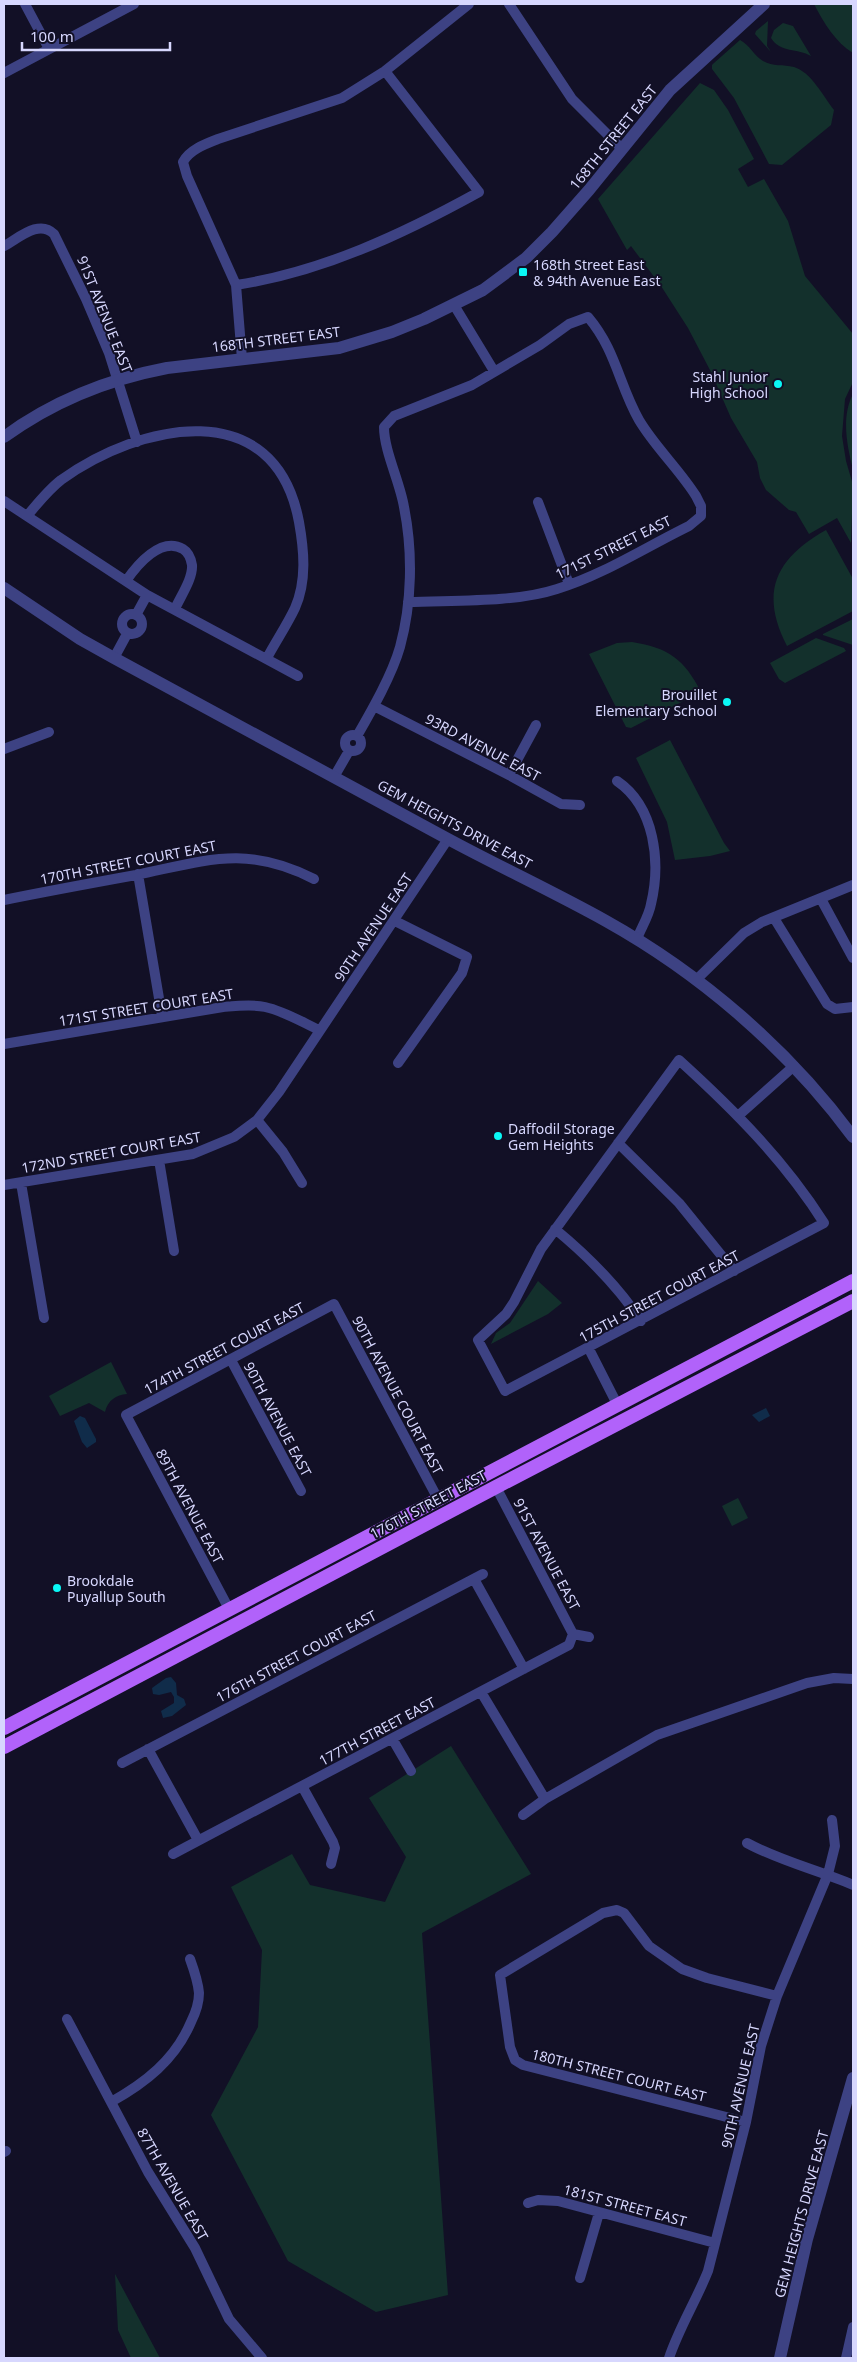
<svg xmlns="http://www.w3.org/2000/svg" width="857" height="2362" font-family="'Noto Sans',sans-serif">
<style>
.green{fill:#13302c}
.water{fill:#102c4a}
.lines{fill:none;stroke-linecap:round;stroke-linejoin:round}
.minor{stroke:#3d4283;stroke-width:10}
.tertiary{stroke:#3d4283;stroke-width:12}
.primary{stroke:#b162fa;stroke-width:14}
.poi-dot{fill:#0af7f5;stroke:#121026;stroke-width:2}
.labels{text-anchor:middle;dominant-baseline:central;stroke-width:4;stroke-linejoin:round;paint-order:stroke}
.street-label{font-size:14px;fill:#d7d7fe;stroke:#121026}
.poi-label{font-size:14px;fill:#d7d7fe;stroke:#121026;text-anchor:start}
</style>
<rect width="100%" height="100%" fill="#121026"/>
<path class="green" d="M814 4H853V53C836 43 823 22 814 4Z
M768 21 767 46 771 52 755 34 756 31Z
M783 23 793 26 811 56C798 48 780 53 771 38L774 30Z
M740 40C750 45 754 56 763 61 773 67 783 64 794 67 811 72 823 96 834 110L831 125 782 165 769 164 734 98 712 69V65L714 63Z
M700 83 714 90 728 110 754 159 738 169 748 187 764 179 788 221 805 276 853 334V382L845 399 842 436 846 461 853 485 851 543 837 518 809 534 796 512 789 510 766 490 760 478 757 462 731 418 711 372 688 328 661 286 631 246 627 250 598 199Z
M853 394V469C847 446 841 417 853 394Z
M826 530 853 579V611L787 646C759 592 776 558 826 530Z
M853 619V645L823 635V634Z
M816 638 844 648 846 651 785 683 779 679 770 663Z
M632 642C669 648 684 659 701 692L631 728 626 727 589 654 617 643Z
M670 740 724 843 730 851 710 856 675 860 667 822 636 758Z
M538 1281 562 1303 548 1314 491 1344 496 1333 510 1323Z
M111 1362 127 1394C116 1395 108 1400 105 1412L89 1403 60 1416 49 1396Z
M738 1498 748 1518 732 1526 722 1506Z
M451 1746 531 1874 422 1933 448 2295 376 2312 288 2261 211 2115 258 2027 262 1950 231 1887 292 1854 310 1885 385 1902 406 1857 369 1798Z
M115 2274 160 2358H131L118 2330Z"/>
<path class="water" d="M766 1408 770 1416 759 1422 752 1415Z
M80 1416 85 1418 96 1439V1442L87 1448 82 1442 74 1421Z
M171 1677 176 1683 177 1695 184 1699 186 1705 172 1716 163 1718 161 1711 174 1703V1697L171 1692 159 1695 153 1694 152 1688 166 1678Z"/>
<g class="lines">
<path class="minor" d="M25 4 49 49
M509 4 572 99 622 149
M4 73 134 4
M4 246C19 238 39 219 54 234L86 299 109 353 137 442
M236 285C322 272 403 234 479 192L385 71
M454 305 494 371
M242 359 236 285 187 176 183 162C189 150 205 144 218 139L342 98 385 71 469 4
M4 501 147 595 298 676
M538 502 569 584
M27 516C38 503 48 490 61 480 140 423 275 393 299 522 304 550 307 581 295 608 287 625 276 641 267 658
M126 581C137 565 161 536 183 549 188 552 191 559 192 565 193 579 180 597 175 609
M122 624a10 10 0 1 1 20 0a10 10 0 1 1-20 0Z
M136 615 147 595
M114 658 127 634
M374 706 509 775 561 804 580 805
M345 743a8 8 0 1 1 16 0a8 8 0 1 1-16 0Z
M357 736C372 710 392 675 400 647 412 603 413 552 404 507 400 482 384 451 384 427L394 416 472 385 540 345 569 324 588 317C616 350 619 385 639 420 655 447 679 469 696 496L701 506V516L689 526C646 547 603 575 557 589 514 603 454 600 408 602
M4 749 49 732
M509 775 536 725
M334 777 349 751
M617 781C655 807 661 862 651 904 649 916 641 928 637 939
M138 874 162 1016
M821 899 853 958
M4 900C48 891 92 883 136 875 205 861 246 844 314 879
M774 918 827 1004 835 1009 853 1007
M395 921 467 957 462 973 398 1063
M696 980 744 933 762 922 853 885
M4 1044 223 1007C236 1006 252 1004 265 1007 284 1011 302 1022 319 1030
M679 1060C734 1110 784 1160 824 1223L505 1391 478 1340 506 1314 514 1302 541 1249Z
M739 1115 794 1066
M257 1120 283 1152 302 1183
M618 1143 679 1203 734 1271
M159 1160 174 1251
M21 1183 44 1318
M4 1185 193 1154 234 1137 257 1120 279 1092 448 839
M555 1229C589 1257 617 1285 641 1321
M589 1349 617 1404
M231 1360 301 1491
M496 1487 573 1634
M474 1579 524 1669
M229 1609 126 1415 334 1304 438 1499
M573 1634 589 1637
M481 1692 545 1799
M393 1740 411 1771
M148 1749 198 1840
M122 1763 483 1574
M302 1786 333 1842 335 1848 331 1864
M523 1815 545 1799 657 1735 807 1683 834 1678 853 1679
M747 1843C780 1861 818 1870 853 1885
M173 1854 569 1645 573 1634
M67 2019 148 2172 195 2248 229 2319 262 2358
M111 2102C145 2083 175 2060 191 2022 195 2014 199 2002 199 1993 198 1981 194 1970 190 1959
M746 2122 523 2065 515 2060 510 2047 500 1975 603 1913 617 1910 624 1913 649 1946 682 1969 707 1978 777 1996
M4 2152 6 2151
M528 2203 538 2200 558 2201 715 2243
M580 2278 599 2213
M669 2358C679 2328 696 2301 708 2271L746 2122 761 2046 777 1996 828 1874 835 1846 832 1820
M846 2358 853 2327"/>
<path class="tertiary" d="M4 437C52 402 109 379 167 368L339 348 392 332 424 319 483 290 526 258 552 232 589 190 670 90 764 4
M4 588 80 639 114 658C225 718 336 779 448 839 500 867 554 892 606 921 701 974 788 1049 853 1137
M780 2358 807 2239 853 2078"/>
<path class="primary" d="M4 1728 853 1281
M4 1747 496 1487 853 1301"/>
</g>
<g class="poi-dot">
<rect x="518" y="267" width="10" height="10" rx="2.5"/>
<circle cx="778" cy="384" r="5"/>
<circle cx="727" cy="702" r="5"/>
<circle cx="498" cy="1136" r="5"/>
<circle cx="57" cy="1588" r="5"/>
</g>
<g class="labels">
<g class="street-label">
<text transform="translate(613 137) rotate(-51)">168TH STREET EAST</text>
<text transform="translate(105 314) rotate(68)">91ST AVENUE EAST</text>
<text transform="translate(276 339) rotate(-7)">168TH STREET EAST</text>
<text transform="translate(613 547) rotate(-26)">171ST STREET EAST</text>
<text transform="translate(483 747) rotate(28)">93RD AVENUE EAST</text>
<text transform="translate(455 824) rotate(28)">GEM HEIGHTS DRIVE EAST</text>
<text transform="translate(128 862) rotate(-11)">170TH STREET COURT EAST</text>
<text transform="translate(373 927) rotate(-56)">90TH AVENUE EAST</text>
<text transform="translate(146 1007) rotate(-9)">171ST STREET COURT EAST</text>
<text transform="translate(111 1152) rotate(-10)">172ND STREET COURT EAST</text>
<text transform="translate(659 1296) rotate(-28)">175TH STREET COURT EAST</text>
<text transform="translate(224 1348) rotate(-28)">174TH STREET COURT EAST</text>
<text transform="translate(398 1395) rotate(62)">90TH AVENUE COURT EAST</text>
<text transform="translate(278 1419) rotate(62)">90TH AVENUE EAST</text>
<text transform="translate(428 1504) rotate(-28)">176TH STREET EAST</text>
<text transform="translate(190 1506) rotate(62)">89TH AVENUE EAST</text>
<text transform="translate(547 1554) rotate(62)">91ST AVENUE EAST</text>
<text transform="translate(296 1656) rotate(-28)">176TH STREET COURT EAST</text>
<text transform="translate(377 1731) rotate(-28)">177TH STREET EAST</text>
<text transform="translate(619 2075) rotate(14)">180TH STREET COURT EAST</text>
<text transform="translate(740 2086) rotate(-77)">90TH AVENUE EAST</text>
<text transform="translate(173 2184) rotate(60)">87TH AVENUE EAST</text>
<text transform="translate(625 2205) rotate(15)">181ST STREET EAST</text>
<text transform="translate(801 2214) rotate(-75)">GEM HEIGHTS DRIVE EAST</text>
</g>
<g class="poi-label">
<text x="533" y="264">168th Street East<tspan x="533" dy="16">&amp; 94th Avenue East</tspan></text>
<text x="768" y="376" text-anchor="end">Stahl Junior<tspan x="768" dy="16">High School</tspan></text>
<text x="717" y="694" text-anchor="end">Brouillet<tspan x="717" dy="16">Elementary School</tspan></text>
<text x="508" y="1128">Daffodil Storage<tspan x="508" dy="16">Gem Heights</tspan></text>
<text x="67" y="1580">Brookdale<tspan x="67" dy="16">Puyallup South</tspan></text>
</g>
</g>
<rect width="857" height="2362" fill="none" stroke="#d7d7fe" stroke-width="10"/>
<path d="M22 42v8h148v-8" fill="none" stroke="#d7d7fe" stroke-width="2.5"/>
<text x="30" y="42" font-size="15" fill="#d7d7fe" stroke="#121026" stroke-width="4" paint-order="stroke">100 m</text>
</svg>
